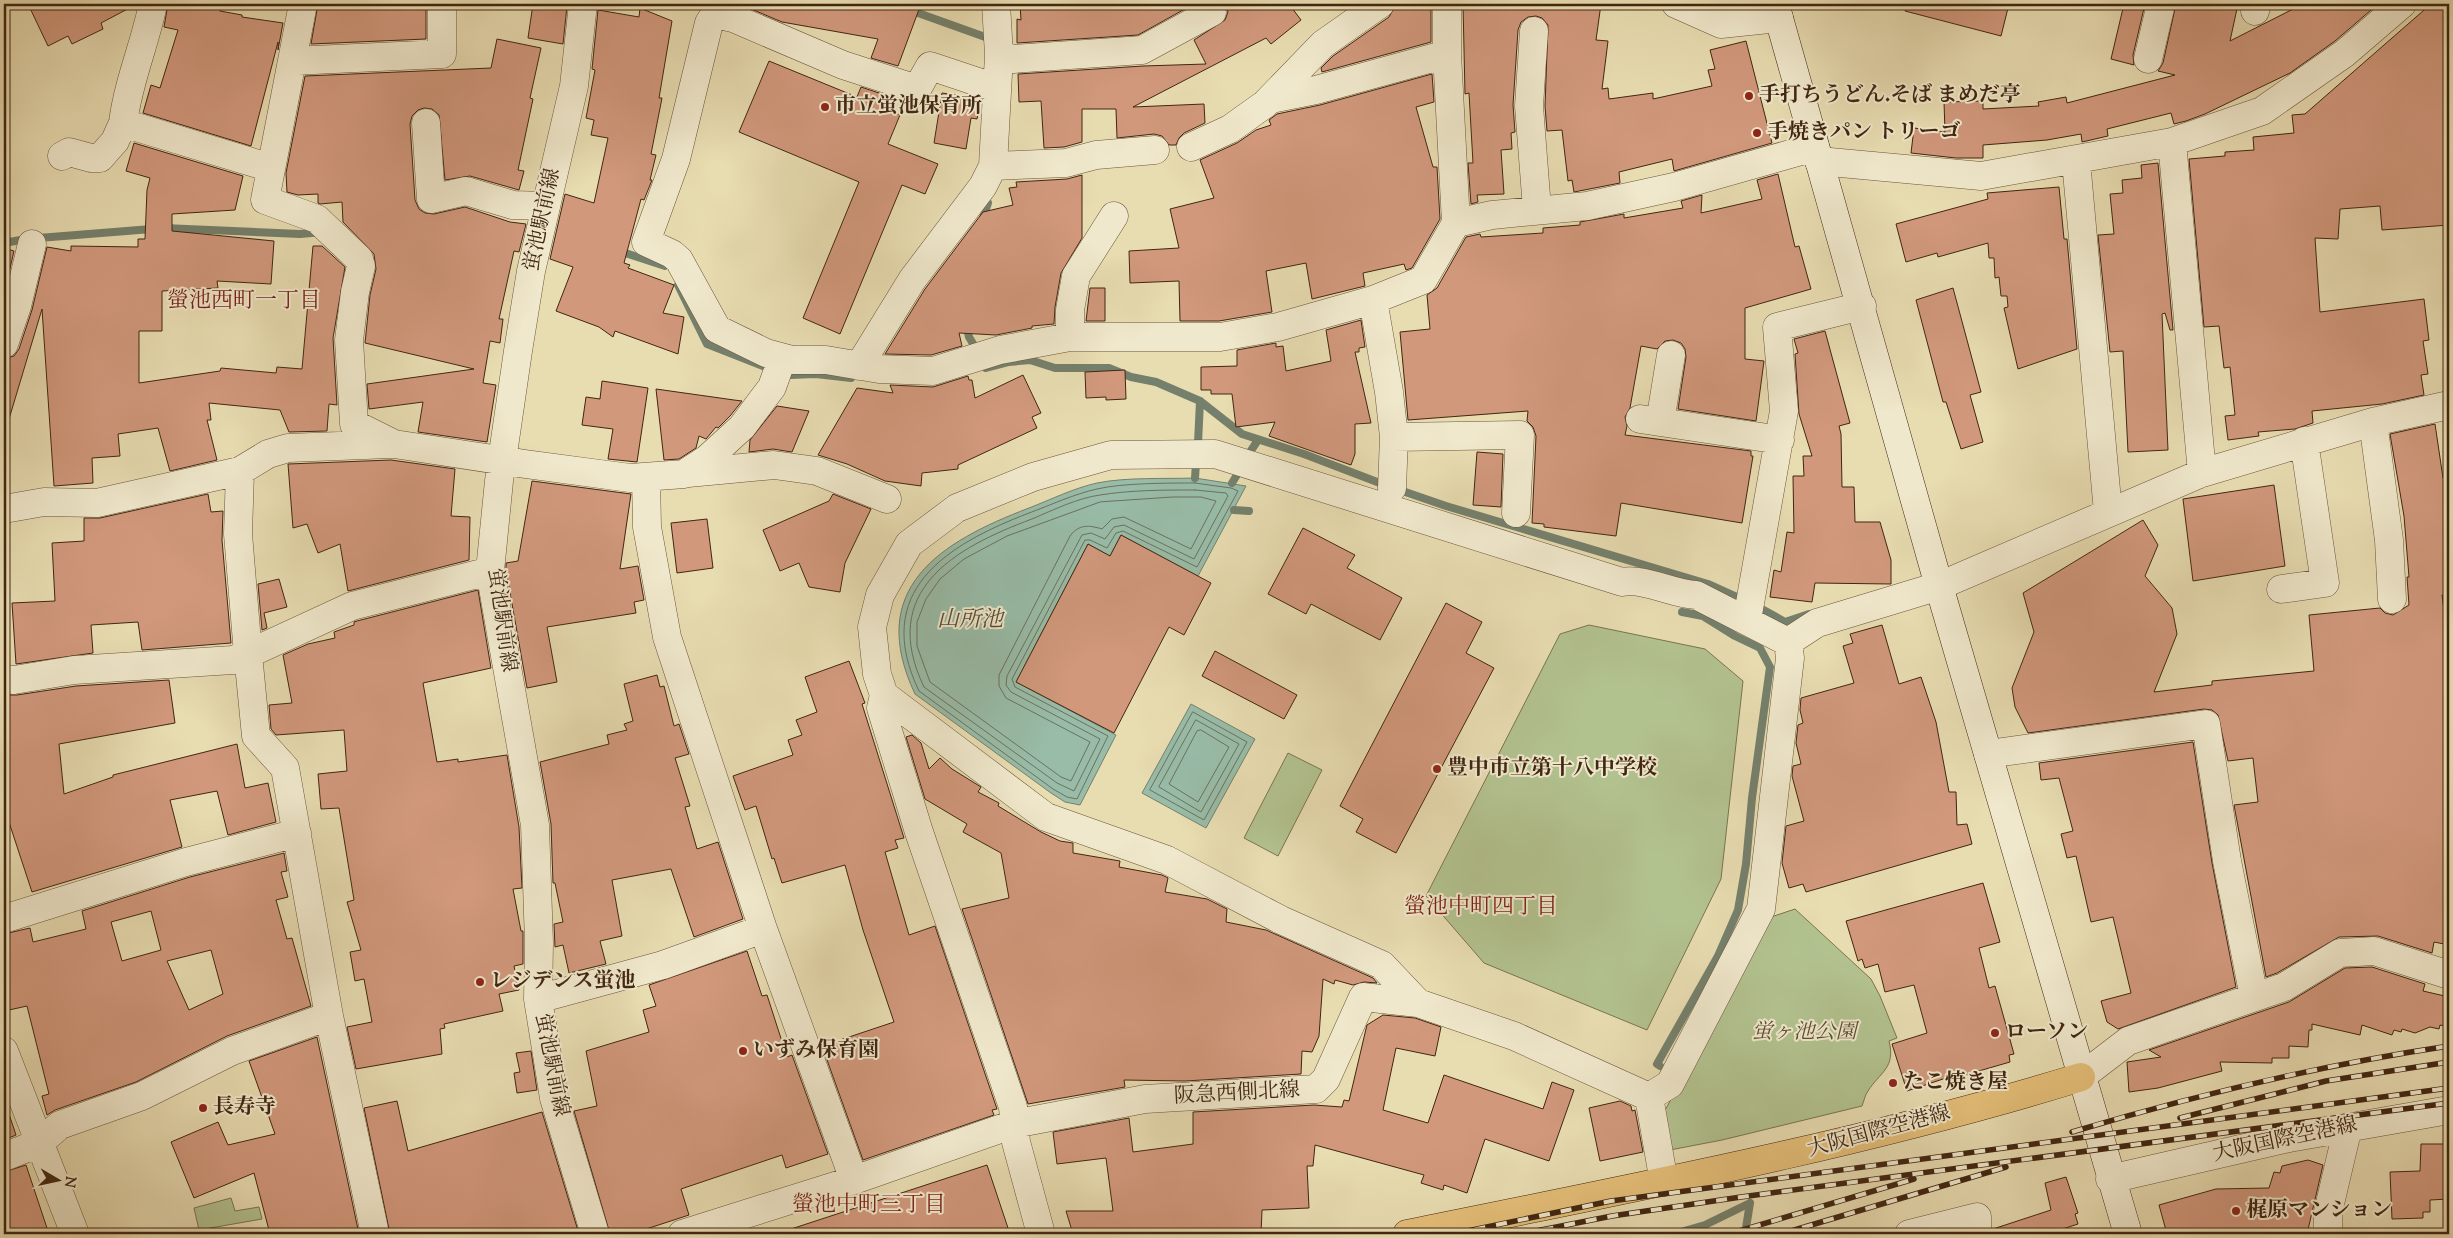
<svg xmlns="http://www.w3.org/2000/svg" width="2453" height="1238" font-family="'Sorts Mill Goudy','Noto Serif JP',serif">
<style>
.green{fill:#b2c28f;stroke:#7a7450}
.water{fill:#98bca8;stroke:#75806c}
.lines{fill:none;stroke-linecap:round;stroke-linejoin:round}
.shore{stroke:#6c715d;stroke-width:1}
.stream{stroke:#75806c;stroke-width:8}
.building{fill:#d1987c;stroke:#412612;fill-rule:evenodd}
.street-casing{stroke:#6b543a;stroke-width:29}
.secondary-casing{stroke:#412612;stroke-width:29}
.primary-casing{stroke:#412612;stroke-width:29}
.street{stroke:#f0e8cc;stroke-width:28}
.secondary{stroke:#f0e8cc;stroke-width:28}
.primary{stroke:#e4be78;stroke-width:28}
.rail-casing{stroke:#412612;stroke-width:5.5}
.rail{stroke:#f0e8cc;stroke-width:4;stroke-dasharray:11;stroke-linecap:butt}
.poi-dot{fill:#8f2418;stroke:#f0e8cc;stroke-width:2}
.labels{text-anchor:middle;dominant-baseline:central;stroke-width:4;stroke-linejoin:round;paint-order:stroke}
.poi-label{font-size:21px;font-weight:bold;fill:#412612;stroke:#f0e8cc;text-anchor:start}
.street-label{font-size:21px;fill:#412612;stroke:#f0e8cc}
.park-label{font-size:21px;font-style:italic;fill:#5d4d31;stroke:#f0e8cc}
.neighbourhood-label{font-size:22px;fill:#7a1f14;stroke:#f0e8cc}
.water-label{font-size:22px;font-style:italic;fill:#574c38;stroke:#f0e8cc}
</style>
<rect width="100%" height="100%" fill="#e8dcb1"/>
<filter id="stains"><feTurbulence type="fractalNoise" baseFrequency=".004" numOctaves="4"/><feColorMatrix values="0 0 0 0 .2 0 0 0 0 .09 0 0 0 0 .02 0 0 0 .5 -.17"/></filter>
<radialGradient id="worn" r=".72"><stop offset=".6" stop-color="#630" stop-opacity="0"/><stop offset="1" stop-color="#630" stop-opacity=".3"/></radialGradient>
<path class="green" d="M1589 625 1705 649 1743 681 1721 879 1647 1030 1484 963 1426 896 1560 634Z
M1288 753 1322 770 1278 856 1244 838Z
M1795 909 1871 979 1880 996 1897 1038 1889 1041C1896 1068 1880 1072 1868 1091 1865 1095 1864 1101 1862 1106L1722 1140 1670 1150 1663 1114 1771 917Z
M231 1198 235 1211 259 1207 262 1219 199 1230 194 1208Z"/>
<path class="water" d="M1195 478 1246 486 1198 576 1121 535 1110 556 1088 544 1016 682 1116 735 1080 805 1065 802 1051 793 915 694C865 588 940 542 1029 508 1050 500 1074 488 1097 483 1127 477 1164 479 1195 478Z
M1191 704 1255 739 1206 828 1142 793Z"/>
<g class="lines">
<path class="shore" d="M1195 483 1231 488 1238 491 1197 567 1123 531 1116 533 1107 548 1090 540H1085L1012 679 1015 687 1108 736 1077 799 1067 797 1053 789 919 691C871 591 946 545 1029 513 1051 505 1074 494 1097 489 1122 483 1168 483 1195 483Z
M1195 490 1226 493 1228 496 1194 559 1124 525 1114 527 1105 539 1091 533 1082 535 1007 676 1006 685 1011 692 1100 739 1074 791 1057 783 924 687C878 591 954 548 1032 519 1053 510 1078 498 1100 495 1131 490 1164 490 1195 490Z
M1173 497H1201L1216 501 1191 549 1124 517 1112 519 1102 529C1089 525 1079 524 1070 536L999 675V686L1006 698 1090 742 1071 781 1061 777 930 682 917 646V622L926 599 940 579 964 559 1007 536 1100 502Z
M1193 712 1247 742 1204 820 1150 790Z
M1196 720 1239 744 1201 812 1159 787Z
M1201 730 1229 747 1198 802 1169 784 1197 731Z"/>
<path class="stream" d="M893 4 988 38
M982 221 988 203
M4 243 26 239 164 228 300 234 323 232
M619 251 665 266
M678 285 707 344 763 366
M966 324 969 337 978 352
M986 368 1009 362 1030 360 1055 368H1109L1131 377 1156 382 1200 401 1242 434 1304 454 1385 485 1446 506 1708 584 1741 599
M791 375 816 374 851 378
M1198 443 1200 401
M1248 455 1258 440
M1195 478 1196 463
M1232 483 1240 470
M1234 510 1249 511
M1760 608 1785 622 1809 614
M1660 1066 1657 1064 1718 956 1738 910 1746 864 1752 798 1770 667 1760 648 1735 636 1703 616 1682 612
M1674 1234 1705 1225 1750 1203
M1745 1234 1750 1203"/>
</g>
<path class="building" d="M28 4H137L101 23 103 29 72 44 68 36 48 46Z
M168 4H221L220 11 242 15V17L283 23 278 50V42L251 146 143 113 151 85 160 88 178 30 164 27Z
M318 4H426V39L311 44Z
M533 4 567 6 563 44 528 38Z
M744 4H921L898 66 871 58 878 39 782 22 744 6Z
M1020 4H1192V5L1138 35 1017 43V19L1021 20Z
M1225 4H1289L1301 20 1271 44 1266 38 1133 107 1204 104 1205 123 1184 133 1179 138 1176 145H1169L1162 136 1154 134 1117 138 1116 109H1082V142L1064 147 1044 148 1041 101 1019 102 1018 74 1143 66 1206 64 1194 40 1225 20 1228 12Z
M1403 4H1431V42L1322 72 1321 68 1333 56 1389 17 1395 6Z
M1463 4H1601L1596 40 1608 41 1602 89 1608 88 1609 99 1653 93V99L1712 86 1708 70 1715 69 1710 50 1746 41 1772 143 1674 171 1672 159 1619 172 1620 183 1574 192 1572 180 1568 181 1562 130 1547 131 1545 106 1548 25 1542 18 1536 16 1528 17 1521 22 1518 30 1513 105 1515 132 1511 133 1512 149 1501 150 1504 194 1477 195 1478 202 1471 204 1468 163H1473L1469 93 1465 94Z
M1906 4H2009L2001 36 1905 11Z
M2124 4H2145L2133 55 2134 65 2111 59Z
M2176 4H2238L2230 41 2303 4H2378L2335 41 2290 73 2205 114 2186 121 2174 124 2171 113 2107 129 2108 136 2082 142 2081 134 2047 140 1983 145V158H1956L1911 153 1914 128 1945 132 1944 102 1983 101V109L2039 106 2038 102 2066 97 2067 103 2175 75 2158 71 2163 63Z
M2431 4H2449V225L2382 230 2380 206 2340 209 2338 239 2315 238 2320 312 2424 299 2429 340 2423 341 2428 374 2421 375 2424 395 2382 404 2312 411 2313 423 2295 429 2258 432 2259 436 2228 440 2225 416 2235 415 2230 367 2224 368 2219 326 2204 327 2189 159 2225 156V152L2254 150 2253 137 2294 133 2292 115 2305 114Z
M640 8 672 21 659 98H662L651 154 656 155 650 180H652L644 200 641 199 624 263 630 265 628 268 674 285 663 313 684 317 678 354 615 331 613 337 599 327 556 311 573 267 550 259 565 194 594 203 608 138 591 135 594 120 586 118 595 70 592 69 598 10 639 17Z
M497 39 541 48 530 98 533 99 518 170 524 171 519 190 470 176 445 180 439 115 432 109 424 108 418 110 412 116 410 124 415 200 419 209 425 213 434 214 465 207 510 222 526 224 519 252 514 251 499 319H503L500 343 490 341 483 383 496 385 487 442 418 432 423 402 369 409 367 384 474 369 365 343 370 295 376 269 374 254 343 222 342 202 320 204 318 203V194L298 195 287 192 286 173 305 76 491 68Z
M769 61 857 97 861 87 888 96 883 108 900 115 888 144 938 164 925 194 902 185 840 334 803 318 859 182 739 132Z
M1432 74 1434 102 1416 107 1433 167H1437L1440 219 1412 268 1406 270 1404 264 1363 273 1365 286 1312 299 1306 263 1266 271 1272 312 1219 321H1180L1179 281 1130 283 1129 251 1179 248 1170 209 1214 198 1200 160 1237 143 1256 130 1271 125 1269 120 1277 114 1320 105Z
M942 93 981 99 977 119 971 118 966 149 934 143Z
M134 143 243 176 235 210 172 214V231L274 241 271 284 217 281 218 288 162 291V331H139V383L220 371 221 368 276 373 277 367 302 369 313 246H322L345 267 333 338 337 405 329 404 327 431 289 432 280 410 209 403 211 420H207L217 460 170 471 158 428 118 434 120 456 92 458 93 483 54 486 42 309 9 419 4 418V359L14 356 19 349 32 310 47 247 71 251V246L138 247V239H145L147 190 150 178 126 171Z
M2158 163 2173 330H2170L2165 313 2162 314 2168 450 2128 452 2123 351 2110 352 2098 235 2114 234 2110 194 2123 193 2122 180 2142 178 2141 165Z
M1778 174 1795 247 1799 246 1811 289 1745 308V359L1764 361 1756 421 1678 409 1686 357 1685 349 1681 343 1673 340 1665 341 1657 349 1641 346 1630 408 1625 417 1627 426 1625 435 1751 451V456H1753L1742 523 1621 503 1616 536 1544 527V524L1532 523 1536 436 1533 427 1527 421 1528 411 1408 420 1400 332 1430 329 1427 295 1437 288 1466 237 1480 234 1481 237 1543 233V228L1580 225V222L1624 214V218L1683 208 1681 201 1702 195 1701 213 1762 199 1757 180Z
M1082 175V238L1061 273 1055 307 1054 324 1032 326V328L996 335 959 333 962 346 931 355 885 354 925 289 983 212 1013 205 1009 188 1017 187 1016 182 1067 179Z
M2059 187 2064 239H2067L2077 349 2018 369 2004 308 2008 307 2007 296H2001L1999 277 1995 278 1994 258H1989L1988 243 1938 257 1937 253 1906 262 1896 224 1988 199 1987 193Z
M4 248 14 251 4 294Z
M1090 288H1105V321H1086Z
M1953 288 1981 392 1970 395 1983 442 1961 449 1946 402H1943L1916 300Z
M1361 320 1365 347 1359 348V352H1355L1371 423 1355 424V454L1351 465 1269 436 1275 422 1236 427 1232 394H1211V390H1201V367L1237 366V350L1276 343V347L1283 346 1286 371 1331 361 1326 330Z
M1825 331 1850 423 1839 426 1841 434 1842 487H1854L1855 522H1880L1891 560V584L1815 583 1812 602 1770 597 1774 570 1781 572 1787 532 1794 533 1793 476H1804L1803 456H1812L1799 414 1795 354 1798 353 1794 339Z
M1125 370 1126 399 1106 400V397L1086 398 1085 372Z
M1023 375 1041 413 1032 417 1037 428 958 465V469L922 473 921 486 885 481 847 464 818 455 857 388 893 393 890 385 933 387 968 376 969 380H972L975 398Z
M602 381 648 388 637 462 608 459 613 429 582 425 586 397 600 399Z
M656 389 734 400 742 401 730 416 718 428 716 427 706 439 699 436 696 448 679 459 664 460Z
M777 406 809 411 792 452 773 449 749 452 750 440Z
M2435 424 2443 478 2449 476V562H2446L2449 594 2442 595 2449 650V945L2434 942 2432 953 2378 936 2339 937 2277 973 2266 977 2234 805 2258 802 2253 758 2228 761 2218 715 2212 710 2204 709 2028 733 2015 707 2012 688 2034 632 2023 593 2143 520 2158 545 2145 576 2172 608 2177 634 2154 692 2212 685V681L2314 671 2309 615 2380 608 2385 613 2393 615 2409 605 2407 577H2409L2404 516 2390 434Z
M1477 452 1503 454 1501 507 1473 505Z
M391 460 455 469 451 516 470 517 469 560 348 591 340 544 318 553 307 524 293 528 288 464Z
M532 481 631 494 620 569 638 566 644 600 634 602 636 613 547 627 557 682 527 688 506 570V563L518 561Z
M2274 485 2285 566 2193 581 2183 499Z
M208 494 211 512 223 511 222 540 231 643 142 650 138 622 91 625 93 653 16 664 12 603 55 601 52 543 84 541V518H100Z
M833 494 871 509 845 563 840 592 809 587 799 563 780 571 763 530 829 501Z
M707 519 713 568 677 573 671 523Z
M1303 528 1355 555 1347 568 1402 598 1380 640 1311 604 1306 614 1268 594Z
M1121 535 1211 583 1184 635 1169 627 1114 733 1016 682 1088 544 1110 556Z
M279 579 287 607 264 613 267 628 262 630 258 584Z
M478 590 491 668 423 683 437 762 458 759V762L507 755 519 827 522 888 513 889 521 931H523V964L514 966 519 990 499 994 503 1011 444 1024 445 1028 440 1029 442 1054 356 1069 347 1027 372 1022 364 979 355 981 350 952 361 950 347 902 354 900 339 808 321 809 318 774 347 771 344 730 276 735 271 729 269 705 292 703 283 655 308 644 335 638 334 632 354 625V622L357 621Z
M1446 603 1482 622 1466 653 1494 668 1396 853 1356 832 1363 819 1340 806Z
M1882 625 1899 684 1921 677 1936 722 1949 792H1956L1957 825 1967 824 1972 844 1806 892 1803 884 1789 888 1782 863 1786 826 1804 821 1792 776 1793 766 1801 764 1796 743 1798 725 1803 723 1800 710 1801 698 1854 683 1843 646 1853 643 1850 634Z
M1215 651 1297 695 1284 719 1202 676Z
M849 661 865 703 862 704 904 838 895 840 898 848 885 852 909 935 935 926 997 1109 992 1110 994 1115 863 1160 822 1046 894 1022 863 930 845 865 782 883 774 858 772 859 756 806 745 810 733 776 793 755 788 740 802 735 796 720 817 712 805 677Z
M657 675 660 687 664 686 674 726 679 724 689 754 675 758 690 806 685 807 697 849 718 842 743 919 694 937 671 869 612 880 622 936 600 941 606 964 569 973 563 945 555 947 554 924 563 922 555 883H553L551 824 540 762 609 744 607 735 627 730 624 724 633 721 624 684Z
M169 680 175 723 59 744 64 794 113 777V775L237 744 245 788 268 783 276 822 228 835 217 791 170 800 182 847 32 892 4 807V695H17L76 686Z
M912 735 921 743 929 769 940 758 952 769 981 787 978 792 999 803 998 806 1041 832 1060 841 1073 843V853L1120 861 1119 867 1162 875 1168 878 1165 892 1207 899 1227 909 1226 922 1266 930 1373 978 1377 983 1364 982 1353 985 1335 980 1334 984 1323 979 1319 1036 1312 1052 1302 1051 1301 1074 1185 1081 1124 1080 1125 1087 1028 1104 962 909 1009 898 1001 853 963 832 967 824 925 799 906 737Z
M2193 742 2212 863 2236 987 2118 1029 2107 1022 2101 1001 2131 993 2113 917 2091 922 2076 856 2067 858 2061 834 2073 831 2059 778 2041 780 2039 763Z
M284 853 287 871 281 872 288 897 276 900 287 939 292 938 311 1006 227 1036 136 1082 55 1110 47 1115 42 1096 49 1094 27 1006 9 1010 4 987V934L30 928 33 942 86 929 82 911 190 877ZM151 911 161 950 122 961 111 922ZM211 950 223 994 189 1010 167 961Z
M1983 883 2000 942 1979 948 1989 988 1995 986 2014 1054 2009 1055 2010 1062 1965 1075 1964 1072 1907 1091 1892 1044 1927 1033 1914 985 1885 992 1878 964 1865 968 1862 959 1858 961 1846 921Z
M747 951 762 996 767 995 787 1057 792 1055 828 1154 786 1168 782 1155 681 1189 689 1215 631 1234H610L574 1111 597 1106 586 1051 649 1032 643 1010 656 1006 649 985Z
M2372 967 2425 984 2423 991 2449 997V1027L2440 1025 2439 1029 2430 1027 2415 1033 2402 1029 2401 1032 2394 1030 2392 1035 2362 1025 2360 1035 2312 1024V1030H2309L2308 1047 2289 1046V1058H2272V1063L2220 1062 2222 1071 2158 1088 2129 1092 2127 1062 2161 1057 2149 1050 2289 1002 2345 968Z
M1383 1015 1415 1018 1441 1027 1435 1056 1396 1048 1383 1110 1428 1123 1444 1075 1543 1109 1552 1082 1574 1090 1549 1161 1485 1139 1467 1193 1444 1185 1443 1190 1421 1183 1424 1175 1315 1145 1313 1166H1307L1309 1208 1262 1210 1261 1234H1073L1066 1211H1113L1106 1158 1057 1164 1053 1132 1129 1118 1133 1152 1193 1144V1112L1314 1105 1342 1107 1344 1100 1349 1101 1366 1029 1367 1025Z
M317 1037 359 1234H270L254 1173 194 1198 171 1142 218 1122 228 1145 275 1134 249 1061Z
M531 1051 537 1090 517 1093 514 1073 520 1072 516 1053Z
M397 1101 408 1151 542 1112 579 1234H390L364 1108Z
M1620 1101 1631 1106 1632 1111 1635 1110 1643 1152 1600 1161 1589 1108Z
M4 1111H8L16 1135 4 1140Z
M2421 1144H2449V1199L2430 1200V1212H2423V1218L2392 1219 2390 1172 2420 1171Z
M2308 1160 2323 1165 2307 1234H2167L2159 1205 2216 1189 2269 1188 2274 1172 2280 1173 2282 1166Z
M26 1165 49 1234H4V1172Z
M987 1165 1010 1234H789L788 1230Z
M2066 1177 2078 1213 2075 1214 2078 1224 2047 1234H1993V1229L2051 1210 2045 1183Z"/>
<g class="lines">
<defs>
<path id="street" d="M153 4C145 44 128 82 123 123L271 168
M303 4 265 200 317 219 359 259 361 266 355 292 349 340 354 424 394 444 525 464 630 478 684 474 707 459 742 427 772 387 782 359
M583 4 574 86 531 271 518 351 499 481 490 571 535 825 539 943 538 999 554 1098 595 1234
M1447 4V54L1456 223
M1676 4 1721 24 1779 18
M2255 11 2257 4
M1534 31 1529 106 1537 209
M999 55 1013 59 1142 50 1212 12 1207 4
M2148 59 2161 4
M292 61 442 54V4
M996 88 930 66 917 89 843 65 733 18 715 14 709 23 676 159 646 242 672 254 679 260 717 329 766 353 792 360H826L879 369 933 371 1000 350 1070 337H1220L1278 327 1373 300 1423 280 1456 223 1492 215 1587 206 1674 187 1815 147
M1271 99 1316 90 1447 54
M426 123 431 199 466 191 513 205 545 206
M2172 142 2202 473
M1191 147 1230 129 1265 104 1323 44 1380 4
M62 156 69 152 91 158H100L115 141 123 123
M1819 161 1981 176 2172 142 2262 111 2345 53 2402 4
M2076 161 2108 512
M993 166 1066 163 1096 155 1155 150
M1373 300 1389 392 1394 437 1392 488
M1070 337V310L1076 276 1114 216
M4 344 17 306 32 244
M859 366 912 280 983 186 993 166 999 55 996 4
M1640 419 1780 440
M1660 422 1671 355
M2373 422 2389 540 2392 599
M1394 437 1520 435 1516 513
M688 473 774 465 817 471 887 499
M646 478 647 527 667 637 763 929 854 1180
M4 509 44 502 97 503 240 471
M2281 589 2325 583 2304 441
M1747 620 1784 411 1777 327 1862 306
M4 679 14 680 74 670 233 660 248 654 238 534 240 471 268 454 288 448 390 444
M884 695 881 708 919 832 1013 1107 1016 1142 1041 1234
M1988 754 2206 724 2227 861 2254 997
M4 919 186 862 297 833
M538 999 663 965 763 929
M1418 1003 1382 965 1281 920 1167 860 1046 817 884 695 877 674 872 627 880 595 909 544 957 508 1033 477 1111 455 1215 454 1622 582C1647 578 1671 594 1696 595L1788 642
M4 1051 75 1234
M2081 1077 2128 1041 2284 987 2340 953 2374 951 2449 975
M1649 1097 1670 1084 1761 909 1790 658 1788 642 1817 623 1939 586 2202 473 2373 422 2449 405
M4 1157 39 1143 60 1125 142 1096 232 1051 329 1016
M2110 1179 2289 1138 2449 1110
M375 1234 329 1016 285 768 256 736 248 654 352 606 490 571
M682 1234 854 1180 1014 1124 1145 1099 1316 1089 1326 1079 1363 997 1418 1003 1514 1036 1649 1097 1664 1182
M1909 1234 1977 1217V1234
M2328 1234V1212L2348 1127"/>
<path id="secondary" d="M1775 4 1939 586 2128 1234"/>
<path id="primary" d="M1407 1234C1633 1188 1860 1145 2081 1077"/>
</defs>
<use href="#street" class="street-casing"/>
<use href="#secondary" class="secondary-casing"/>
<use href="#primary" class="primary-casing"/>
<use href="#street" class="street"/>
<use href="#secondary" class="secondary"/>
<use href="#primary" class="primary"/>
<defs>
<path id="rail" d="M2180 1118 2326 1081 2449 1062
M2072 1132C2196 1095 2321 1065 2449 1046
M1453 1234 1611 1201 2449 1088
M1521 1234 1612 1216 1741 1197 2449 1103
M1729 1234 1914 1179
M1781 1234 2006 1167"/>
</defs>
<use href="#rail" class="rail-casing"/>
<use href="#rail" class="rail"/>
</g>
<g class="poi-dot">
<circle cx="1749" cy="96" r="5"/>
<circle cx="825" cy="107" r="5"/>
<circle cx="1757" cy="133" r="5"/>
<circle cx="1437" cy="769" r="5"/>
<circle cx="480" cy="982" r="5"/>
<circle cx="1995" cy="1033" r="5"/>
<circle cx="743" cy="1051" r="5"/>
<circle cx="1893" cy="1083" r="5"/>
<circle cx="203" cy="1108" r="5"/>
<circle cx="2236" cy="1211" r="5"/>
</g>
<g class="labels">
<g class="poi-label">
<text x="1759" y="96">手打ちうどん.そば まめだ亭</text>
<text x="835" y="107">市立蛍池保育所</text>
<text x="1767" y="133">手焼きパン トリーゴ</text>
<text x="1447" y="769">豊中市立第十八中学校</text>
<text x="490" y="982">レジデンス蛍池</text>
<text x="2005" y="1033">ローソン</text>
<text x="753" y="1051">いずみ保育園</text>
<text x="1903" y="1083">たこ焼き屋</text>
<text x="213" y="1108">長寿寺</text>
<text x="2246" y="1211">梶原マンション</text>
</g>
<g class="street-label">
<text transform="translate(543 220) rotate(-78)">蛍池駅前線</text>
<text transform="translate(501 620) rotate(82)">蛍池駅前線</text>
<text transform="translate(551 1065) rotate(79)">蛍池駅前線</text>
<text transform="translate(1237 1094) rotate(-3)">阪急西側北線</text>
<text transform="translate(1879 1132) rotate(-15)">大阪国際空港線</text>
<text transform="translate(2285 1140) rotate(-12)">大阪国際空港線</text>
</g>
<g class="park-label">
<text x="1804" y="1033">蛍ヶ池公園</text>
</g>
<g class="neighbourhood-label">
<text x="244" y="302">螢池西町一丁目</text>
<text x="1481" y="908">螢池中町四丁目</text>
<text x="869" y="1206">螢池中町三丁目</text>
</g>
<g class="water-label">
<text x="970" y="621">山所池</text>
</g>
</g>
<rect width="2453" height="1238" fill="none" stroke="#e8dcb1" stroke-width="20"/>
<rect x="5" y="5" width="2443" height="1228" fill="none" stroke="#412612" stroke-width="2.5"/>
<rect x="10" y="10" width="2433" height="1218" fill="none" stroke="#412612"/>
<g transform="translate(58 1180) rotate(99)" stroke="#f0e8cc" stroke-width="4" paint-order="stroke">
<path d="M0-4L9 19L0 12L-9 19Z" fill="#412612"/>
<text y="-8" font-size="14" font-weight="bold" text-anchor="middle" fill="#412612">N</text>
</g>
<rect width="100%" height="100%" filter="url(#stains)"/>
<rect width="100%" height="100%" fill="url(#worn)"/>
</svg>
